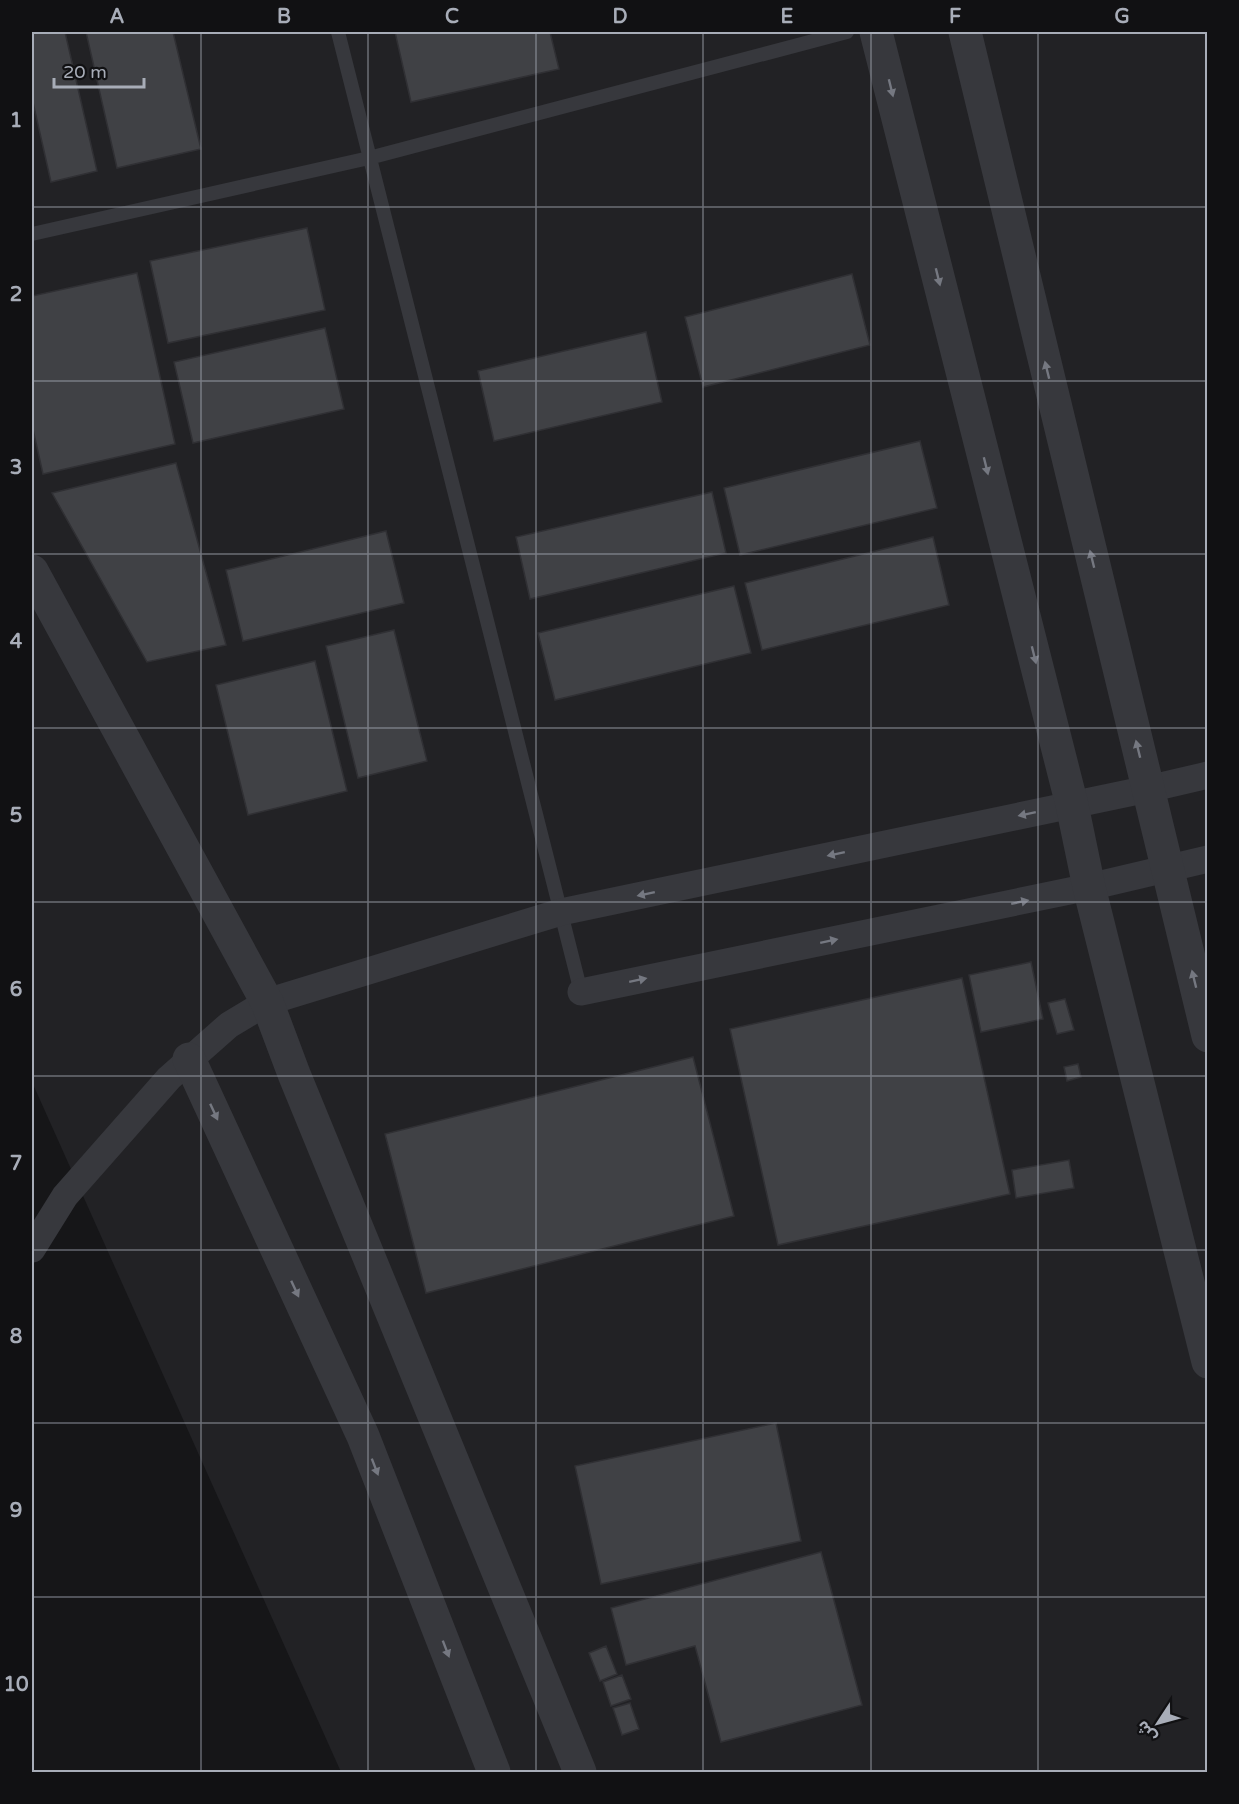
<svg xmlns="http://www.w3.org/2000/svg" width="1239" height="1804" font-family="'Varela Round','Noto Sans Arabic',sans-serif">
<style>
.built{fill:#222225}
.building{fill:#404145;stroke:#303034;stroke-width:1.5}
.lines{fill:none;stroke-linecap:round;stroke-linejoin:round}
.service{stroke:#37383d;stroke-width:14}
.minor{stroke:#37383d;stroke-width:27}
.tertiary{stroke:#37383d;stroke-width:33}
.oneway{fill:#757881}
.grid{fill:none;stroke:#a8adb8;stroke-width:1.5;stroke-opacity:0.55}
.neatline{fill:none;stroke:#a8adb8;stroke-width:2}
.grid-label{font-size:20px;text-anchor:middle;font-weight:bold;fill:#a8adb8}
</style>
<rect width="100%" height="100%" fill="#161618"/>
<path class="built" d="M32 32H1207V1772H341L32 1082Z"/>
<path class="building" d="M32 32H65L97 171 51 182 32 98Z
M86 32H173L201 149 117 168Z
M395 32H550L559 69 411 102Z
M307 228 325 310 168 343 150 261Z
M137 273 175 444 43 474 32 425V296Z
M852 274 870 345 703 387 685 317Z
M325 328 344 409 193 443 174 362Z
M646 332 662 402 494 441 478 371Z
M920 441 937 508 740 555 724 488Z
M176 463 226 645 147 662 52 493Z
M712 492 726 553 530 599 516 537Z
M386 531 404 603 243 641 226 570Z
M933 537 949 605 762 650 745 583Z
M734 586 751 653 555 700 538 633Z
M394 630 427 761 358 778 326 646Z
M315 661 347 791 248 815 216 685Z
M1031 962 1043 1019 981 1032 969 975Z
M962 978 1010 1194 778 1245 730 1029Z
M1065 999 1074 1030 1057 1034 1048 1003Z
M693 1057 734 1216 426 1293 385 1134Z
M1078 1064 1081 1077 1067 1081 1064 1067Z
M1069 1160 1074 1188 1016 1198 1012 1170Z
M776 1423 801 1541 601 1584 575 1466Z
M821 1552 862 1705 721 1742 695 1646 626 1665 611 1608Z
M606 1646 617 1674 600 1681 589 1653Z
M622 1675 631 1699 611 1706 603 1682Z
M630 1703 639 1729 622 1735 613 1708Z"/>
<g class="lines">
<path class="service" d="M338 32 581 992
M32 234 369 158 847 32"/>
<path class="minor" d="M581 992 1089 887 1208 859
M32 1249 65 1196 169 1078 229 1025 267 1002 561 912 1148 789 1208 775"/>
<path class="tertiary" d="M876 32 1072 805 1089 887 1208 1362
M965 32 1208 1036
M32 571 267 1002 294 1074 580 1772
M189 1059 363 1436 494 1772"/>
</g>
<defs><path id="oneway-solid" d="M-6-.8H1V-3.2L6.5 0L1 3.2V.8H-6Z" transform="scale(1.5)"/></defs>
<g class="oneway">
<use href="#oneway-solid" transform="translate(891 88) rotate(76)"/>
<use href="#oneway-solid" transform="translate(938 277) rotate(76)"/>
<use href="#oneway-solid" transform="translate(1047 370) rotate(-104)"/>
<use href="#oneway-solid" transform="translate(986 466) rotate(76)"/>
<use href="#oneway-solid" transform="translate(1092 559) rotate(-104)"/>
<use href="#oneway-solid" transform="translate(1034 655) rotate(76)"/>
<use href="#oneway-solid" transform="translate(1138 749) rotate(-104)"/>
<use href="#oneway-solid" transform="translate(1027 814) rotate(168)"/>
<use href="#oneway-solid" transform="translate(836 854) rotate(168)"/>
<use href="#oneway-solid" transform="translate(646 894) rotate(168)"/>
<use href="#oneway-solid" transform="translate(1020 902) rotate(-12)"/>
<use href="#oneway-solid" transform="translate(829 941) rotate(-12)"/>
<use href="#oneway-solid" transform="translate(1194 979) rotate(-104)"/>
<use href="#oneway-solid" transform="translate(638 980) rotate(-12)"/>
<use href="#oneway-solid" transform="translate(214 1112) rotate(65)"/>
<use href="#oneway-solid" transform="translate(295 1289) rotate(65)"/>
<use href="#oneway-solid" transform="translate(375 1467) rotate(69)"/>
<use href="#oneway-solid" transform="translate(446 1649) rotate(69)"/>
</g>
<path class="grid" d="M201 32V1772M368 32V1772M536 32V1772M703 32V1772M871 32V1772M1038 32V1772M32 207H1208M32 381H1208M32 554H1208M32 728H1208M32 902H1208M32 1076H1208M32 1250H1208M32 1423H1208M32 1597H1208"/>
<rect width="1239" height="1804" fill="none" stroke="#111113" stroke-width="66"/>
<g transform="translate(1158 1723) rotate(234)" stroke="#111113" stroke-width="4.5" paint-order="stroke">
<path d="M0-4.5L10 22L0 15L-10 22Z" fill="#a8adb8"/>
<text y="-9" font-size="16" font-weight="bold" text-anchor="middle" fill="#a8adb8">ش</text>
</g>
<path d="M54 78v9h90v-9" fill="none" stroke="#a8adb8" stroke-width="3"/>
<text x="63" y="78" font-size="18" fill="#a8adb8" stroke="#111113" stroke-width="4.5" paint-order="stroke">20 m</text>
<rect x="33" y="33" width="1173" height="1738" class="neatline"/>
<g class="grid-label">
<text x="117" y="23">A</text>
<text x="284" y="23">B</text>
<text x="452" y="23">C</text>
<text x="620" y="23">D</text>
<text x="787" y="23">E</text>
<text x="955" y="23">F</text>
<text x="1122" y="23">G</text>
<text x="16" y="127">1</text>
<text x="16" y="301">2</text>
<text x="16" y="474">3</text>
<text x="16" y="648">4</text>
<text x="16" y="822">5</text>
<text x="16" y="996">6</text>
<text x="16" y="1170">7</text>
<text x="16" y="1343">8</text>
<text x="16" y="1517">9</text>
<text x="16" y="1691">10</text>
</g>
</svg>
